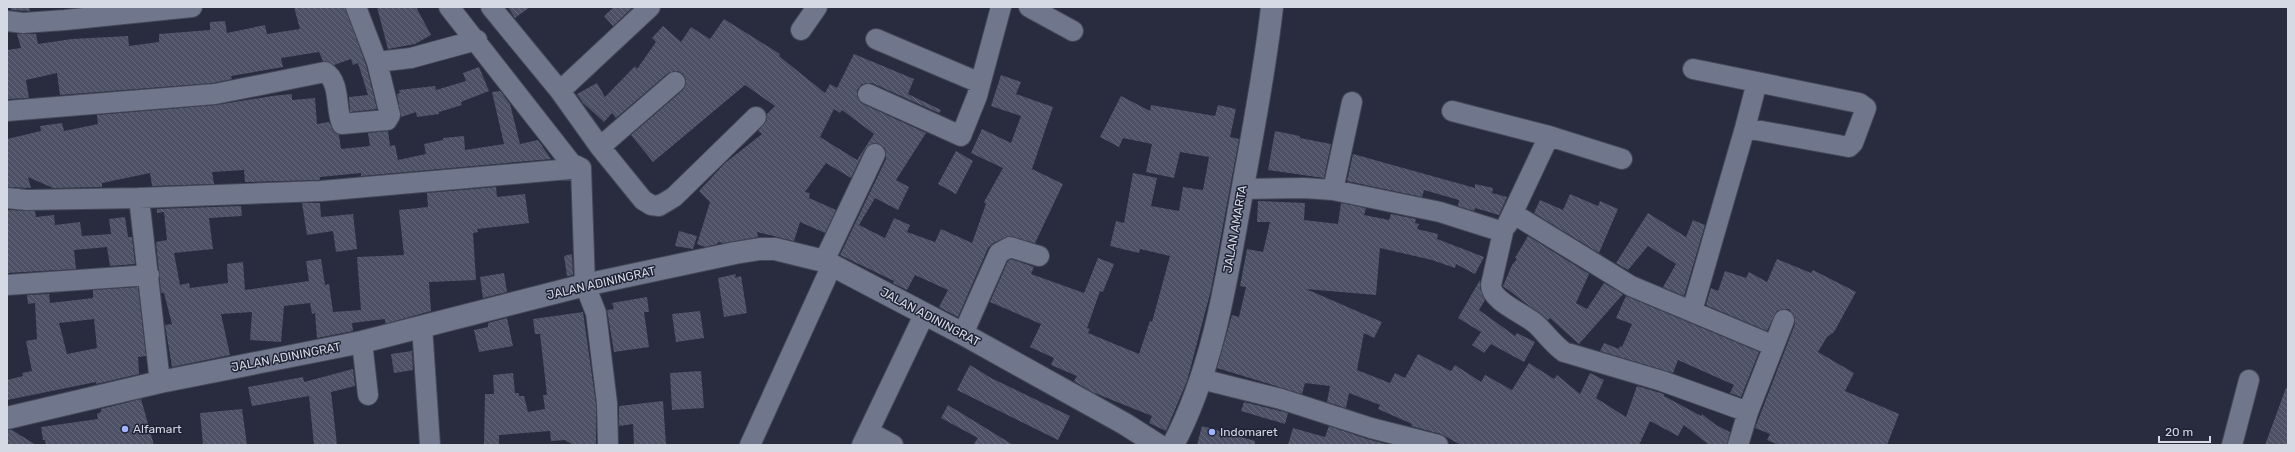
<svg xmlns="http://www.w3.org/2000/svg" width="2295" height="452" font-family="Rubik,sans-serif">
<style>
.building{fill:url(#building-back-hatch);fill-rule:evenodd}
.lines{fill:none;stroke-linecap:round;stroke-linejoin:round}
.minor-casing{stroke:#444757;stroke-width:22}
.tertiary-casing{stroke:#444757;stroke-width:24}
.minor{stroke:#70768b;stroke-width:20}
.tertiary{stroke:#70768b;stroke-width:22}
.poi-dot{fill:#a1b3fd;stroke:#1e2234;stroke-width:1.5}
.labels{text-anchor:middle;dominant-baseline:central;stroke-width:3;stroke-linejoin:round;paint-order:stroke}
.street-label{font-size:12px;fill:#d5d9e4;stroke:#1e2234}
.poi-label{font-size:12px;fill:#d5d9e4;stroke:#1e2234;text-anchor:start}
</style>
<defs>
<pattern id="building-back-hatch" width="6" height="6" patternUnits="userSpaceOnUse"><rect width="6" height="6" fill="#4c5165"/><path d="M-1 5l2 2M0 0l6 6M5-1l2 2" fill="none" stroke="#65697b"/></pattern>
</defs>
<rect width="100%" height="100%" fill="#282c3e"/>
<path class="building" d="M11 7H29L30 11 11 10Z
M294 7H345L366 65 377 109 350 112 349 97 368 95 358 63 353 65 351 59 334 65 323 61 319 52 281 58 283 67 231 76 232 79 213 83 60 95 57 73 26 80 29 98 7 99V50L21 48 17 34H36L38 44 72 39 128 36 129 46 159 42V34L210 30V22L225 21 227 33 265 25 267 34 300 29Z
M377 7H416L431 35 415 44 388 49Z
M508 7H530L515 18Z
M614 7H633L613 26 604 16Z
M724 19 780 54 779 56 825 93 830 84 837 88 854 54 914 79 908 94 941 110 939 113 872 83 862 84 857 90V96L863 104 926 133 896 180 909 187 898 210 875 198 859 225 885 238 894 218 910 225 907 232 935 242 941 229 972 243 986 204 984 202 1003 168 971 153 982 129 1011 143 1021 116 991 106 1001 75 1021 82 1016 94 1053 107 1032 169 1063 184 1035 243 1009 236 993 243 988 248 958 317 939 307 948 290 915 275 907 290 893 283 894 281 840 255 886 159 885 148 874 143 865 149 851 178 826 163 805 192 810 193 809 198 836 210 825 233 800 222 794 241 757 232 758 237 724 243 718 242 717 244 705 247 697 244 710 202 699 191 725 163 762 134 758 131 767 120V114L775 106 745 85 653 162 631 135 683 90 686 80 683 74 678 71 668 73 616 118 612 113 604 122 583 103 577 94 597 83 605 97 635 66 637 69 656 42 652 38 663 26 681 42 691 27 710 39ZM834 109 840 113 842 110 874 134 857 160 820 137Z
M479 67 489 91 461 102 462 105 439 112V114L417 117 416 112 401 117 397 94 400 93 399 90 435 86 436 90 466 81 463 73Z
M500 91 510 104 520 144 538 140 551 159 361 176V173L320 177V180L245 182 244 170 212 172 214 184 152 186 150 173 102 183V187L53 188 28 177 31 188 7 187V139L41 131 40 126 62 123 64 131 98 124 97 115 216 105 272 96 292 94V100L315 98 317 124 329 122 334 132 339 135 341 149 370 146 368 133 388 131 390 146 395 145 398 160 426 154 424 144 443 140V138L464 136 465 150 504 144 492 92Z
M1121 96 1150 111 1151 105 1215 116 1218 105 1236 109 1230 137 1239 139 1211 290 1187 381 1166 431 1149 423 1152 416 1092 392 1074 381 1077 376 1051 365 1054 358 1030 347 1041 324 990 302 1008 261 1011 259 1034 267 1031 274 1084 293 1098 258 1114 264 1103 292 1100 291 1087 328 1090 329 1088 333 1139 354 1150 321 1152 322 1170 256 1140 249 1139 253 1110 246 1116 221 1124 223 1133 173 1157 178 1151 206 1179 211 1183 187 1203 190 1209 157 1180 152 1174 178 1146 172 1152 144 1123 138 1119 147 1100 137Z
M1275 131 1300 136V138L1331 144 1324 178 1268 170Z
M956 151 973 161 956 194 938 184Z
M1353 154 1475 188V184L1493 188 1492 193 1507 197 1499 215 1475 208 1474 211 1458 206 1459 200 1424 190 1422 197 1347 181Z
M496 187 497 197 525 194 529 223 477 229 478 232 473 233 476 280 429 282 431 311 388 323H385V319L352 323 353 331 317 338 315 313 312 314 310 303 284 306 281 342 250 340 252 312 221 314 230 355 172 367 165 325 172 324 164 293H161L156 242 167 240 164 212 157 213V209L241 206 242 216 209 218 213 249 174 253 180 285 189 283 190 288 228 283 227 264 243 262 245 290 309 281 306 261 321 259 325 285 329 284 333 312 361 310 357 257 404 255 399 210 428 207 427 193Z
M1570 194 1598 206 1600 201 1618 209 1599 253 1534 213 1540 200 1563 210Z
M1258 201 1305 203 1304 220 1338 224 1341 203 1366 208 1364 215 1389 220 1391 214 1416 219 1415 223 1419 224 1417 229 1438 234 1437 239 1484 257 1475 274 1456 264 1455 268 1432 260 1380 248 1376 295 1306 289 1382 322 1374 338 1364 333 1357 370 1390 383 1395 373 1405 378 1418 354 1451 371 1455 365 1481 382 1485 375 1512 390 1529 363 1554 379 1557 375 1580 394 1590 373 1604 380 1596 398 1626 417 1637 386 1664 394V396L1701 416 1702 414 1716 425 1730 432 1727 445H1709L1684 425 1678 436 1650 421 1639 445H1461L1441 434 1411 426 1412 424 1378 409 1380 405 1349 393 1346 408 1327 402 1330 386 1305 383 1302 394 1217 368 1232 315 1239 317 1246 287 1240 286 1247 249 1263 252 1270 222H1257Z
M302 203H320L321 217 353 214 357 249 336 252 333 231 307 235Z
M7 210 35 211 36 217 54 215 55 225 80 222 82 236 111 234 109 219 125 217 128 237H132L135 264 110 266 107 247 74 250 76 269 7 273Z
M1648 213 1686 237 1693 220 1705 225 1684 296 1663 287 1676 264 1648 246 1628 270 1616 263Z
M679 231 697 236 693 249 675 246Z
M1528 236 1589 274 1576 303 1587 309 1604 283 1623 294 1579 344 1550 318 1548 320 1503 286 1512 265 1517 259 1515 258Z
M572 254 573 275 567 276 564 256Z
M1777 259 1811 273 1813 270 1856 292 1834 332 1827 337 1818 352 1854 373 1845 391 1899 414 1887 445H1779L1767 440 1770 434 1755 428 1795 324V318L1789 309 1777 311 1767 331 1706 305 1711 288 1718 291 1725 271 1746 278 1749 272 1767 282Z
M504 273 507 292 483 298 480 277Z
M736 274 735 278 741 276 747 313 724 317 718 278Z
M1480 280V288L1485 300 1479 310 1515 336 1517 333 1535 342 1524 362 1491 344 1484 353 1472 345 1481 332 1458 318Z
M138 287 146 356 138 357 139 374 96 384V382L7 400V380L23 376 22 373 32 371 26 341 37 339 35 303 28 304 27 295 49 294 50 303 93 298V290ZM94 319 97 348 67 354 59 323Z
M1626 296 1759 352 1741 397 1730 393 1734 385 1678 360 1673 373 1600 351 1604 343 1619 349 1620 346 1622 347 1632 324 1616 318Z
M647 297 649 312H644L649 347 614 352 607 310 614 309 612 303Z
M700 311 704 338 676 342 672 314Z
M583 312 596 404V445H573L565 440 551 441 550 431 499 435V445H484L485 394H494L493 375 513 373 515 393H519V396H524L528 412 545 409 543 395H547L540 334H535L533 319Z
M507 318 513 346 479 352 474 330 488 327V323Z
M412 351 413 370 394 373 391 354Z
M970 365 991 378 1070 416 1058 440 957 390Z
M353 369 355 386 331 392 337 445H314L309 396 252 406 248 387 303 377 304 382Z
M701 371 704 408 672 410 670 373Z
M2286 388H2288V445H2265Z
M141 399 154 445H46L45 440H43L41 427 98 419 97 414 101 412V409Z
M663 401 666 445H634L633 424 619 426V406Z
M1244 402 1288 413 1285 424 1241 411Z
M948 405 984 427 1013 445H973L978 438 941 418Z
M242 409 247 445H203L200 413Z
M1202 426 1255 441V445H1197Z
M1329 426 1367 439 1390 445H1288L1293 428 1325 437Z
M7 430H12L36 445H7Z"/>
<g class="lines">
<defs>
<path id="minor" d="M449 7 571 163 581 168
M491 7 560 91 600 147 643 200 651 205 659 206 674 197 756 117
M1029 7 1073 31
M7 21 23 23 65 20 192 7
M801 30 817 7
M876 39 980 83
M377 62 411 58 477 40
M1693 69 1859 103 1866 108 1853 143 1849 147 1745 128
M560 91 650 7
M868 94 961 136 977 96 1001 7
M7 111 215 94 325 72C341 82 335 109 342 124L387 120 390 115 377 62 356 7
M1452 111 1549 136 1622 159
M600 147 675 82
M581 168 585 285 596 313 607 403 608 445
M1242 189 1304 188 1333 190 1440 212 1503 232 1491 285C1491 302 1526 314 1537 325 1547 335 1553 344 1564 352L1662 381 1748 412 1738 445
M1333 190 1352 102
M7 198 27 200 139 198 321 191 581 168
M139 198 160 382
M1514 214 1631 286 1774 346
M1507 225 1549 136
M824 261 875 154
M7 285 149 275
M1692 311 1745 128 1757 82
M422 326 430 445
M963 334 999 253 1010 247 1039 256
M362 342 368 395
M1201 379 1281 399 1371 428 1438 445
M1748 412 1784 320
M869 432 893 445
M750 445 832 265
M862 445 924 315
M2232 445 2249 380"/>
<path id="tertiary" d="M7 418 160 382 362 342 585 285 735 253 760 249H775L824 261 963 334 1125 424 1158 445
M1173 445C1213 369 1226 282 1241 198 1252 135 1265 71 1272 7"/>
</defs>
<use href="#minor" class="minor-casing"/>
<use href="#tertiary" class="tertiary-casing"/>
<use href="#minor" class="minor"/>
<use href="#tertiary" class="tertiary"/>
</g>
<g class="poi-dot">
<circle cx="125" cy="429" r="4"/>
<circle cx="1212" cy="432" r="4"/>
</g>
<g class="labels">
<g class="street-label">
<text transform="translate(1235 229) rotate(-80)">JALAN AMARTA</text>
<text transform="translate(601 283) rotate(-13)">JALAN ADININGRAT</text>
<text transform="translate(930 317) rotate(28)">JALAN ADININGRAT</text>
<text transform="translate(286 357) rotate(-11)">JALAN ADININGRAT</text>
</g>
<g class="poi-label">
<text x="133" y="429">Alfamart</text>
<text x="1220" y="432">Indomaret</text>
</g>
</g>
<rect width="2295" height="452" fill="none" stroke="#d5d9e4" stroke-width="16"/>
<path d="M2159 436v6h51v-6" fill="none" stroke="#d5d9e4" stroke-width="2"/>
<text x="2165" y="436" font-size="12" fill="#d5d9e4" stroke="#1e2234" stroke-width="3" paint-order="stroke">20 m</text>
</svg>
